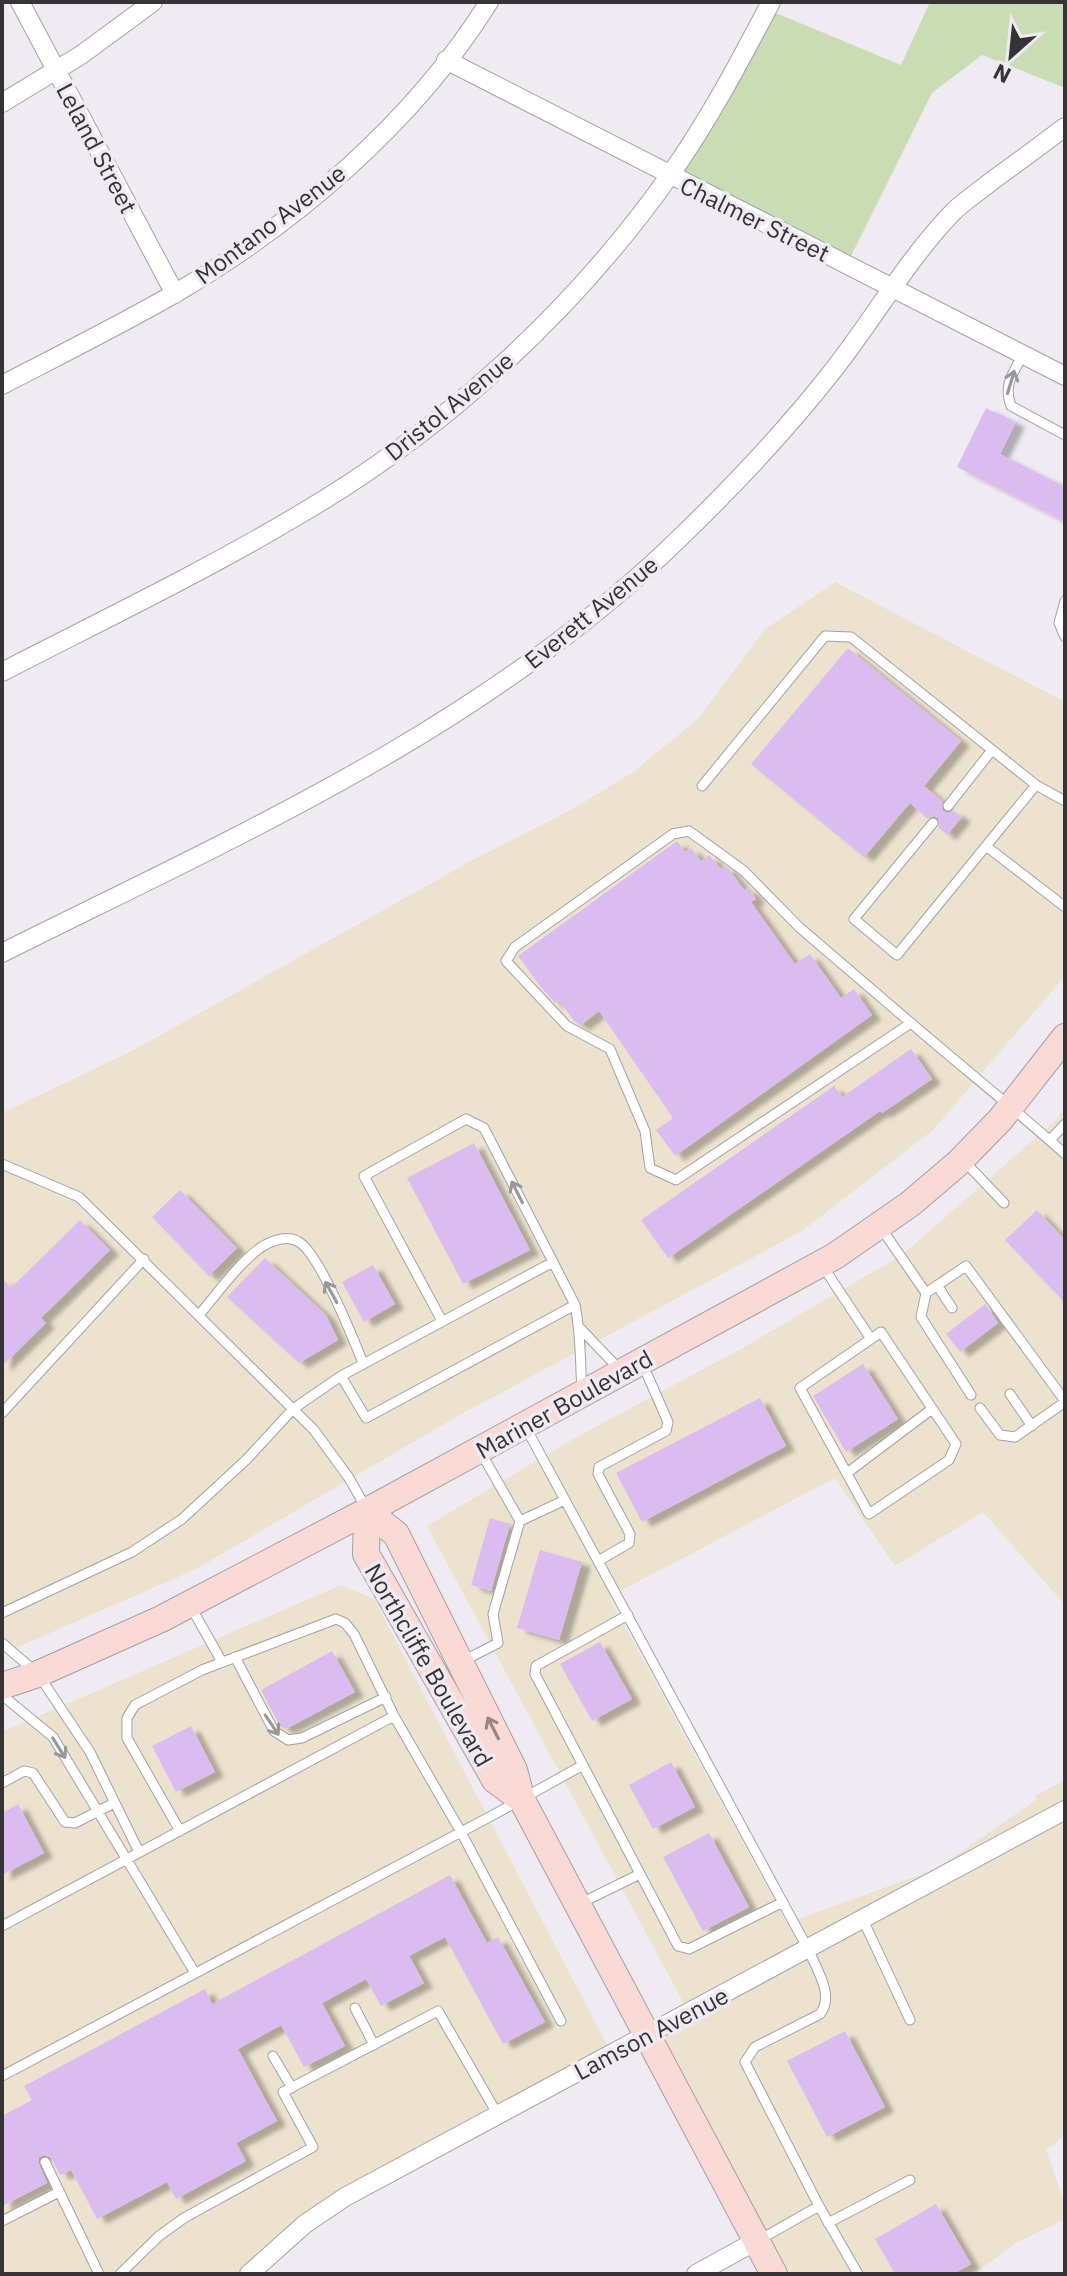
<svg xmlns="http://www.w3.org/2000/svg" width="1067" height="2276" font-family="'IBM Plex Sans',sans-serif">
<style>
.commercial{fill:#ede2ce}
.green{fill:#cadcb3}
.building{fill:#dbbcf1;filter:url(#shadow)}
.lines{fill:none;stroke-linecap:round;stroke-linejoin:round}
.service-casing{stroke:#a4a0a8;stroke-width:11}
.minor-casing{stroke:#a4a0a8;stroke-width:20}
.secondary-casing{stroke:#a4a0a8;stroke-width:28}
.service{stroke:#fff;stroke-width:9}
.minor{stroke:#fff;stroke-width:18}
.secondary{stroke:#f9dad4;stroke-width:26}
.oneway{stroke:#9a999a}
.oneway2{stroke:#978685}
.labels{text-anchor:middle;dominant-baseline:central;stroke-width:7;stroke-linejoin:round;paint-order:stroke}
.street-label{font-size:24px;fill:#353336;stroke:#f0ebf3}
</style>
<defs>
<filter id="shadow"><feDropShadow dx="9" dy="5" stdDeviation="2" flood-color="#0004"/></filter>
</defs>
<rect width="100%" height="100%" fill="#f0ebf3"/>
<path class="commercial" d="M835 582 1065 702V976L933 1130 802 1231 458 1416 196 1569 2 1654V1113L132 1051 471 861 576 807 633 772 698 719 764 630Z
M1065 1107V1605L983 1512 895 1566 835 1478 609 1597 787 1923 936 1869 1036 1800 1035 1796 1065 1780V2135L1046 2150 1065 2204V2219L1016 2243 974 2274H785L657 2033 690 2015 427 1526 573 1439 739 1350 902 1255 1056 1120Z
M341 1585 374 1599 613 2056 307 2227 252 2274H2V1732Z"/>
<path class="green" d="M930 2H1065V88L982 55 932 93 849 260 669 171 732 64 776 13 901 65Z"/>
<path class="building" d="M986 408 1016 422 1000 454 1065 487V522L957 467Z
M848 648 961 741 924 786 942 801 943 811 948 813 954 811 962 817 947 835 939 828 938 818 933 816 927 818 910 803 864 857 751 764Z
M677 841 685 852 691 848 701 861 709 855 721 869 725 866 729 869 744 890 748 888 756 899 751 902 795 964 810 954 841 998 854 989 872 1015 675 1156 656 1130 673 1118 599 1011 581 1025 574 1021 559 1000 555 1003 540 986 518 956Z
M911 1049 932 1079 882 1113 880 1111 668 1258 641 1220 834 1086 842 1097Z
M474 1143 530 1250 463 1284 407 1178Z
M180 1190 237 1248 209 1276 152 1217Z
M1037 1210 1065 1240V1303L1005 1240Z
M80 1220 110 1250 41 1318 46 1323 2 1366V1278L11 1288Z
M265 1258 326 1315 338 1340 299 1363 227 1297Z
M373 1265 395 1304 364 1322 342 1282Z
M985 1304 998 1323 960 1352 946 1334Z
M863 1364 898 1419 846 1452 813 1396Z
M760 1398 786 1446 642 1522 616 1473Z
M490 1518 510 1524 491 1591 471 1585Z
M540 1550 582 1562 559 1640 517 1628Z
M600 1642 632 1699 592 1721 560 1664Z
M332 1651 355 1692 286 1729 280 1726 261 1690Z
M191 1726 215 1772 176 1792 152 1746Z
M671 1762 695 1807 653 1829 629 1785Z
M18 1804 44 1853 2 1875V1813Z
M709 1833 749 1907 703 1931 663 1857Z
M450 1875 487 1943 498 1937 545 2022 503 2044 445 1937 409 1956 424 1983 381 2006 366 1979 322 2003 345 2046 304 2067 281 2025 238 2049 277 2121 236 2143 246 2161 176 2199 167 2182 97 2219 71 2170 60 2175 51 2158 45 2155 39 2157 38 2162 47 2183 2 2206V2116L32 2100 24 2086 205 1989 212 2004Z
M845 2031 885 2107 827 2137 787 2061Z
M936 2204 971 2264 953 2274H895L875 2239Z"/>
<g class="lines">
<defs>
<path id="service" d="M1023 355C1013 373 1003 385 1011 406L1065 435
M1065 601 1059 623 1065 637
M1036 785 1065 801
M702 786 825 636 851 637 1036 785 986 846 1065 907
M948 806 992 750
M933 823 854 919 897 955 986 846
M911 1023 676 1180 650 1168 645 1131 610 1049 567 1026 506 961 515 947 673 834 689 831 744 871 799 927 911 1023C962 1067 1015 1109 1065 1154
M1050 1140 1065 1124
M965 1162 1004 1203
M2 1164 79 1197 314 1430 349 1478 366 1508
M881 1228 926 1293 921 1317 971 1395
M822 1265 871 1339
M937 1285 952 1308
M926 1293 966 1266 1065 1401
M199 1315C217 1294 241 1260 263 1246 274 1240 288 1235 299 1242 320 1255 353 1338 363 1363
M442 1321 364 1176 466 1119 484 1128 553 1262
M579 1327 620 1370
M881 1332 956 1444 949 1460 869 1514 800 1388Z
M341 1376 553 1262 575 1305
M1010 1394 1032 1426
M980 1408 1000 1435 1015 1437 1065 1402
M2 1413 144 1259
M526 1428 808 1949C816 1968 835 1996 820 2014L755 2047 745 2062 819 2206
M480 1451 520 1521
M847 1473 932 1409
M598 1561 629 1543 630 1534 598 1474 599 1467 666 1431 668 1422 643 1365
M191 1607 222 1662
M2 1613 132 1552 182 1519 246 1460 293 1409 341 1376 366 1418 575 1305C581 1333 580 1362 582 1390
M628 1615 536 1666 535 1674 678 1946 689 1949 783 1902
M2 1643 38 1674 90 1752 139 1852
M235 1657 274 1731 288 1740 302 1738 386 1697
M463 1661 498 1643 493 1614 520 1521 565 1500
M2 1695 53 1737 195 1973
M2 1783 24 1771 33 1773 65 1822 75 1823 114 1803
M180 1831 127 1738V1718L135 1705 202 1670 336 1619 345 1623 354 1634 394 1716
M579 1904 640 1874
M863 1920 910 2020
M2 1926 394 1716 461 1832 561 2021
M355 2008 374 2045
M273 2056 292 2088
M2 2076 495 1814 583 1765
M45 2162 99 2274
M2 2221 59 2192
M828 2223 910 2180
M759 2240 819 2206 858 2274
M120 2274 159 2236 184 2218 313 2147 283 2092 438 2011 498 2115"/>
<path id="minor" d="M20 2 175 294
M446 60 1065 376
M2 103 81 55 153 2
M2 385C60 355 118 326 174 294 296 223 414 122 489 2
M2 672C101 621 201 573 297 516 443 431 573 312 670 175 709 120 740 61 771 2
M2 953C236 836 470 734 663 554 723 497 780 438 831 373 874 319 907 259 955 210 967 199 981 190 993 180 1017 163 1041 145 1065 127
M249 2274 305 2224 345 2197 1065 1810
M696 2274 756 2241"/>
<path id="secondary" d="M367 1511 396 1534 514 1770 522 1800 774 2274
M367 1511 366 1554 495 1780 522 1800
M2 1686 38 1674 161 1619 367 1511 835 1256 910 1204 957 1164 1000 1120 1065 1037"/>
</defs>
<use href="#service" class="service-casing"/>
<use href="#minor" class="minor-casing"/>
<use href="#secondary" class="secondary-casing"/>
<use href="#service" class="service"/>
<use href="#minor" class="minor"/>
<use href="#secondary" class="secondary"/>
</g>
<defs><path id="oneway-shaft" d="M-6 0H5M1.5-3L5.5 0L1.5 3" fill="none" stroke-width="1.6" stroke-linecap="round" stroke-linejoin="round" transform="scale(2)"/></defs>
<g class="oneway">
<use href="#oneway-shaft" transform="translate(1011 382) rotate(-73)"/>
<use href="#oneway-shaft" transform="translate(517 1192) rotate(-117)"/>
<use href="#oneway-shaft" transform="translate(331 1292) rotate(-119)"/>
<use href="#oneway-shaft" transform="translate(272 1725) rotate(56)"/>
<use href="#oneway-shaft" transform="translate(59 1748) rotate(58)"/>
</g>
<use class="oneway2" href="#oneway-shaft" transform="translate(493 1728) rotate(-117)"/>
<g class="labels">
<g class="street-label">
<text transform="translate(97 148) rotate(62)">Leland Street</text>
<text transform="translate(755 219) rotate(26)">Chalmer Street</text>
<text transform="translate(270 224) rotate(-37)">Montano Avenue</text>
<text transform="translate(449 406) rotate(-39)">Dristol Avenue</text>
<text transform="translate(591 612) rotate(-39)">Everett Avenue</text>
<text transform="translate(564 1404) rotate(-29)">Mariner Boulevard</text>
<text transform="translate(429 1665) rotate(60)">Northcliffe Boulevard</text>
<text transform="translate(651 2033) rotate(-28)">Lamson Avenue</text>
</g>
</g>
<rect width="1067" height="2276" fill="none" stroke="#353336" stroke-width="8"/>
<g transform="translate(1011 56) rotate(207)" stroke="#f0ebf3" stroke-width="6" paint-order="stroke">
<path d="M0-6L14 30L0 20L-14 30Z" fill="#353336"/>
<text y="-12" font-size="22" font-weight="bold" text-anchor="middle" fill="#353336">N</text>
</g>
</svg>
